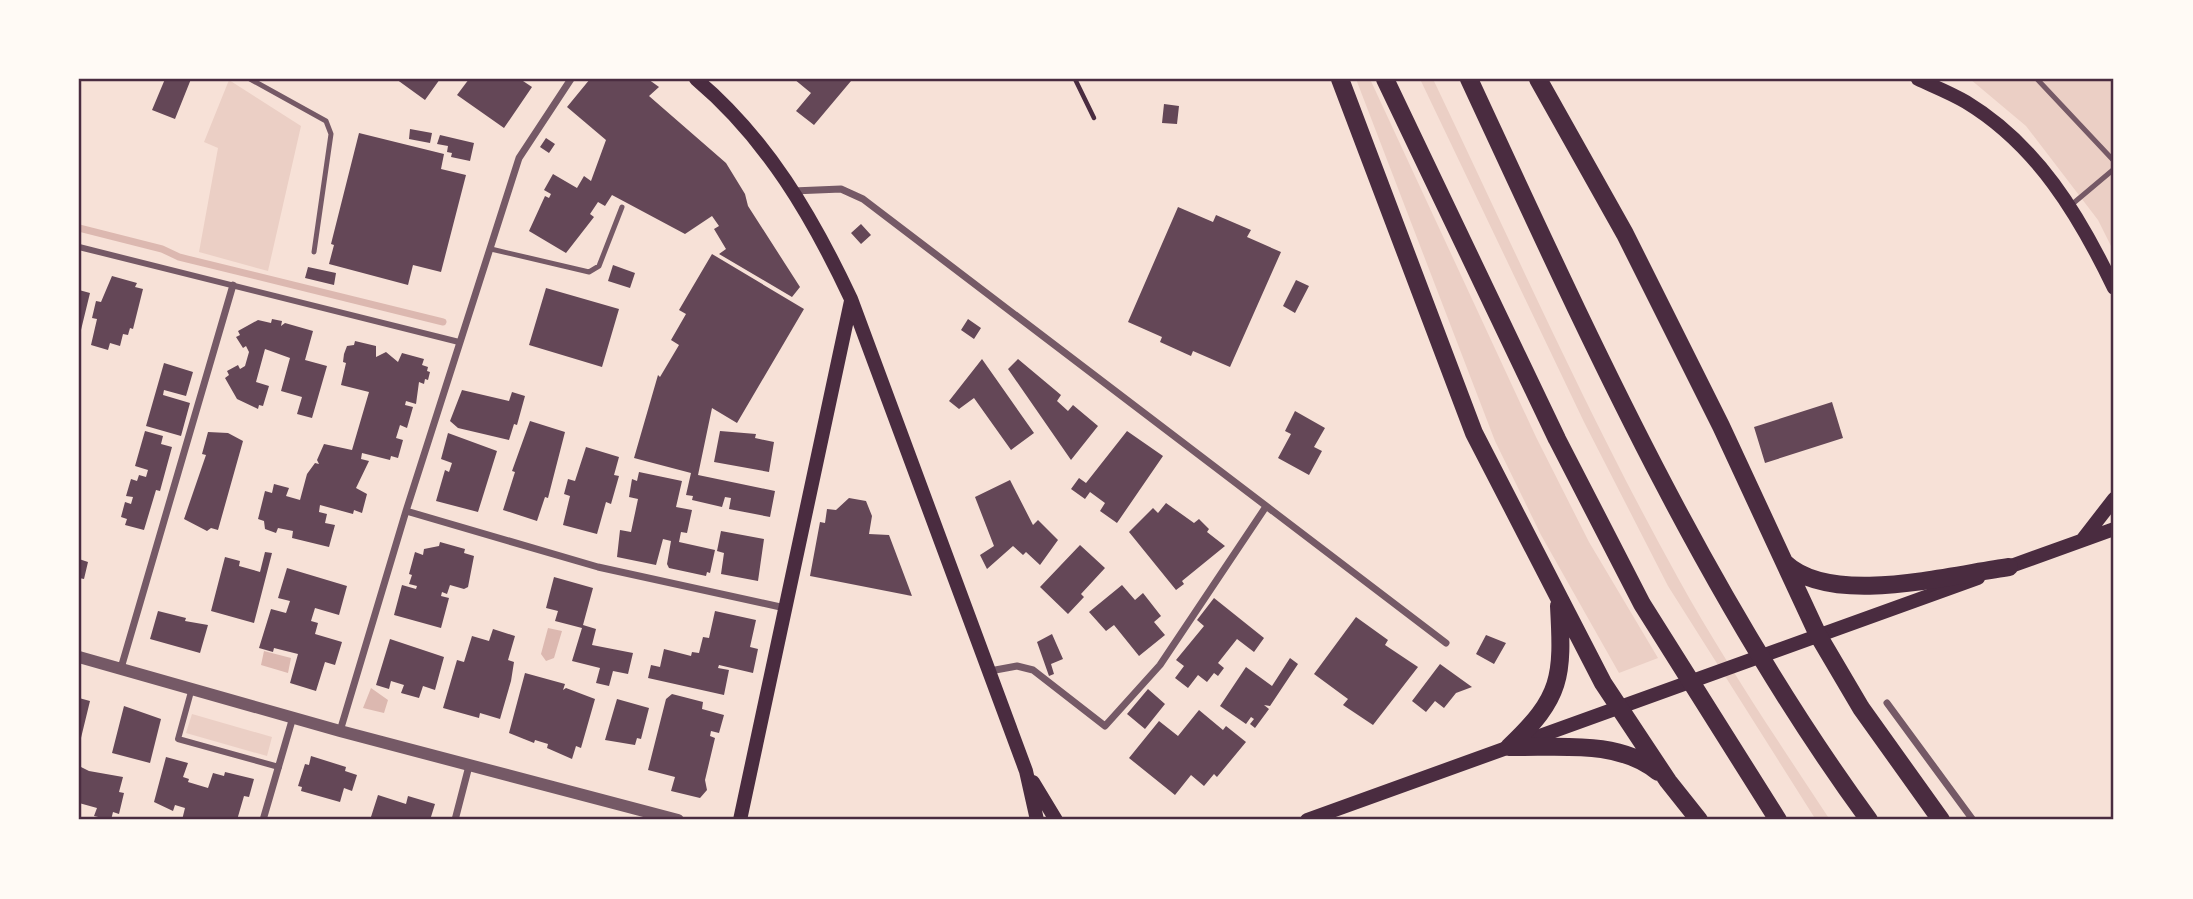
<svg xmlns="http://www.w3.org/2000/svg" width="2193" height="899" font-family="'Open Sans',sans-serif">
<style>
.green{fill:#ebcfc5}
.water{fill:#dcb8b0}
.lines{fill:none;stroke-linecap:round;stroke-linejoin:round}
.stream{stroke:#dcb8b0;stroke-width:7}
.building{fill:#644757}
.path{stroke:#4a2c40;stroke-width:4.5}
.service{stroke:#755966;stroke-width:5}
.pedestrian{stroke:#755966;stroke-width:6}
.minor{stroke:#755966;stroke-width:7}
.tertiary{stroke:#755966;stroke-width:12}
.secondary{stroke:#4a2c40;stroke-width:14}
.motorway{stroke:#4a2c40;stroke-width:18}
.neatline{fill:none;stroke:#4a2c40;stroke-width:2.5}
</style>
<rect width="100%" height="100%" fill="#f7e1d7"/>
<path class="green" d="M1356 79H1370L1536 437 1589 542 1658 658 1619 673 1541 535 1495 441Z
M1420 79H1433C1513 246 1588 416 1678 578 1724 661 1778 741 1830 820H1816L1668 586 1584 422Z
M1970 79H2114V252L2098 220 2026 126Z
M229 80 301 126 268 271 199 252 218 148 204 142Z
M192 714 272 737 267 756 186 733Z"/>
<path class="water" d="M548 628 562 631 554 658 546 661 541 654Z
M264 651 291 658 288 673 261 665Z
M371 688 388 700 384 713 363 708Z"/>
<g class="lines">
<path class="stream" d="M79 228 162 249 179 257 443 322"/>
</g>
<path class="building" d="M165 79H191L175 119 152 110Z
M396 79H440L425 100Z
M469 79H520L532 87 504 128 457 95Z
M590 79H648L659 87 649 96 726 163 745 194 748 206 800 287 792 297 719 254 726 249 714 229 719 226 712 216 685 234 612 195 605 206 598 202 590 214 594 217 566 253 529 231 545 196 549 198 551 194 544 190 553 174 577 188 584 176 591 181 606 140 567 107Z
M794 79H848L851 81 814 125 796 111 811 93Z
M1164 104 1179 106 1177 124 1162 123Z
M410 129 432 133 430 143 409 139Z
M359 133 444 154 441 169 466 175 441 272 413 265 408 285 329 264 334 245 331 244Z
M440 135 474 143 470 161 451 157 452 153 447 152 448 146 437 144Z
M546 138 555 144 549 153 540 147Z
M1178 207 1213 222 1216 215 1251 230 1247 237 1281 252 1230 367 1193 351 1191 356 1160 342 1162 337 1128 322Z
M861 224 871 235 861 244 851 233Z
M712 254 804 309 737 423 712 408 698 475 775 491 770 517 729 509 731 498 725 497 722 507 692 500 693 496 686 495 691 473 634 458 658 375 660 377 679 345 671 340 686 314 679 310Z
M613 265 635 273 630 288 608 281Z
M308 267 336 273 334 285 305 278Z
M112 276 137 283 135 287 143 289 133 329 130 328 128 335 123 334 120 346 110 343 108 350 91 345 97 319 92 318 96 301 101 302Z
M1296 280 1309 286 1295 313 1283 306Z
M546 288 619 309 602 367 529 345Z
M79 290 90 293 80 334 79 333Z
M272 319 282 321 281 326 285 323 313 331 305 360 327 366 312 418 297 414 302 397 281 391 290 358 265 349 256 382 269 386 263 406 259 405 258 409 237 399 225 378 229 375 227 371 238 365 240 369 245 366 249 352 246 346 243 348 236 337 240 335 238 331 258 320 271 323Z
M968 319 981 328 974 339 961 330Z
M355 341 376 346V357L386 352 398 362 402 353 424 359 422 365 428 367 427 371 430 372 428 380 425 379 424 384 419 382 416 404 406 401 405 405 413 407 407 428 400 425 396 438 403 440 398 458 391 456 390 460 362 453 361 459 369 461 356 488 367 494 362 513 354 510 353 514 320 505 319 512 327 514 325 523 335 525 329 547 292 538 293 531 278 528 276 533 265 529 264 521 258 519 265 491 272 493 274 484 289 488 286 496 300 500 307 474 315 463 319 464 317 460 324 444 352 450 369 392 341 385 346 363 343 362 344 354 347 346 354 345Z
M982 359 1034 433 1011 450 974 398 959 409 949 401Z
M1018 359 1061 395 1057 401 1068 411 1073 405 1098 426 1071 460 1008 369Z
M164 363 193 372 186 396 164 390 163 395 190 403 181 436 146 426Z
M462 390 509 401 512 392 525 396 517 425 514 424 509 440 458 428 450 421Z
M1832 402 1843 438 1765 463 1754 427Z
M1295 411 1325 428 1314 447 1322 451 1309 475 1278 458 1291 434 1285 431Z
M530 421 565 432 548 498 545 497 537 521 503 510 515 472 512 471Z
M145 431 163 436 161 444 172 447 160 491 156 490 144 530 125 525 127 519 121 517 125 502 131 504 133 497 126 496 131 479 137 481 139 475 146 477 148 470 135 466Z
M720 431 756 434 755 438 774 442 769 472 714 462Z
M1127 431 1163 456 1117 523 1100 511 1105 503 1090 492 1085 499 1071 489 1079 478 1086 483Z
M208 432 228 433 243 441 218 530 211 528 207 531 184 519 206 455 202 454Z
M448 433 497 451 478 512 436 501 445 470 449 472 452 463 441 459Z
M586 447 619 457 614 475 619 476 611 504 606 502 597 534 563 525 570 496 564 494 568 479 575 481Z
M639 472 682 481 676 507 692 510 687 533 681 532 679 542 715 550 710 573 707 572 706 576 669 568 667 564 671 541 663 539 656 565 617 557 620 530 631 532 638 499 629 497 632 479 637 481Z
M1010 480 1033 525 1038 520 1058 540 1040 565 1026 552 1023 555 1013 546 987 569 980 555 994 546 975 497Z
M849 498 866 501 872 516 869 534 889 535 912 596 810 576 820 522 825 523 827 509 836 510Z
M1166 503 1194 523 1199 519 1209 529 1207 532 1225 546 1182 581 1184 584 1176 590 1129 532 1153 508 1158 513Z
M721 531 764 539 758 581 721 574 724 553 717 551Z
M440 542 465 549 464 553 474 556 468 587 464 589 450 585 447 594 442 592 441 596 449 598 441 628 394 615 402 585 416 589 417 586 409 584 412 575 409 574 415 552 423 555 424 549 439 546Z
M1080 545 1105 568 1081 594 1084 597 1068 614 1040 587Z
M265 552 272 553 254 623 211 611 225 557 240 561 239 566 260 572Z
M79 559 88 562 84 579 79 578Z
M287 568 347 586 339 615 315 608 311 621 318 623 315 634 342 642 335 665 325 662 316 691 290 683 298 654 274 648 273 652 259 648 271 609 286 613 290 601 278 598Z
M554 577 593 588 583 625 596 629 592 645 633 653 628 674 613 671 609 686 596 683 600 668 572 661 582 628 555 621 558 611 546 608Z
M1122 585 1135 600 1143 593 1161 616 1154 622 1165 635 1139 656 1114 625 1106 631 1089 612Z
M1214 598 1264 638 1254 652 1237 639 1218 663 1224 668 1218 676 1214 673 1207 682 1198 675 1188 688 1175 678 1184 666 1176 660 1204 626 1197 620Z
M158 611 186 618 185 621 208 625 200 653 150 639Z
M715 611 756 620 750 647 758 649 753 673 719 665 718 668 729 670 724 695 648 678 651 665 660 667 664 649 691 656 692 652 699 653 703 637 709 638Z
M1356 617 1388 640 1385 645 1418 667 1373 725 1343 705 1348 699 1314 674Z
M493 629 515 636 508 660 514 662 511 681 500 719 480 713 479 718 443 708 457 660 464 662 472 636 489 641Z
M1052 634 1063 659 1051 664 1054 674 1049 676 1037 642Z
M1486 635 1506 643 1494 664 1476 654Z
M390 639 444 657 435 690 423 686 419 698 401 693 404 685 391 681 389 689 376 685Z
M1290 658 1298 664 1270 706 1264 705 1269 709 1255 728 1250 724 1254 719 1251 717 1246 724 1220 706 1246 667 1272 686Z
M1440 664 1472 687 1456 693 1444 708 1435 701 1426 712 1412 701Z
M525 673 565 684 563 690 566 688 595 699 581 748 576 746 572 759 547 748 548 744 535 740 534 743 509 733Z
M1148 689 1165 704 1145 729 1127 714Z
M672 694 703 702 702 709 724 715 719 733 711 731 710 736 715 738 705 780 707 790 700 798 671 791 675 777 648 770 666 699Z
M79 698 90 701 80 742H79Z
M617 699 649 708 641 739 637 738 635 745 605 740Z
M124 706 161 719 150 763 112 753Z
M1199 710 1223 730 1226 726 1246 742 1217 777 1214 774 1204 786 1191 775 1175 795 1129 758 1159 721 1178 736Z
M311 756 346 767 345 771 357 775 352 791 344 788 340 802 301 791 302 787 298 786 305 764 309 765Z
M166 757 188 763 183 777 189 779 188 782 208 788 213 773 224 776 225 772 254 779 249 797 244 796 237 820H182L185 808 175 805 173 811 154 802Z
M79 766 89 771 123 777 119 792 124 793 119 814 113 812 111 820 94 816 97 808 79 803Z
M378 795 406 804 408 796 435 804 430 820H370Z"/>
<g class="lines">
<path class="path" d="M1075 79 1094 118"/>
<path class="service" d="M250 79 326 121 331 134 314 252
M2037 79 2114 161
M2070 206 2114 169
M491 249 589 272 599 266 622 207"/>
<path class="pedestrian" d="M79 247 459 342
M192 688 178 739 279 767"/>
<path class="minor" d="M793 191 841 189 863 199 1446 643
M406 511 598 567 785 608
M121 668 233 285
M990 671 1017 666 1033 670 1105 726 1160 665 1265 508
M1887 703 1973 820
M340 731 406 511 519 158 571 79
M263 820 293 717
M455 820 469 766"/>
<path class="tertiary" d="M79 657 340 731 678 820"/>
<path class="secondary" d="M696 79C767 139 812 216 851 299L1026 771 1037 820
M1918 79C1933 86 1951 93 1966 102 2037 145 2079 215 2114 288
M2083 539 2114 499
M2000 570 2114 529
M1033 782 1056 820
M740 820 851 301
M1307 820 1978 578"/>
<path class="motorway" d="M1340 79 1474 433 1603 683 1668 781 1699 820
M1385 79 1557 439 1642 604 1778 820
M1469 79C1587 333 1703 593 1869 820
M1538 79 1625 234 1721 426 1818 635 1861 708 1941 820
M1785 563C1831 607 1950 575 2009 567
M1509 747C1557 748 1619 739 1658 772
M1509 747C1562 697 1563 677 1559 606"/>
</g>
<rect width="2193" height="899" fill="none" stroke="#fffaf5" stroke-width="161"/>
<rect x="80" y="80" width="2032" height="738" class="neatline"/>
</svg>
